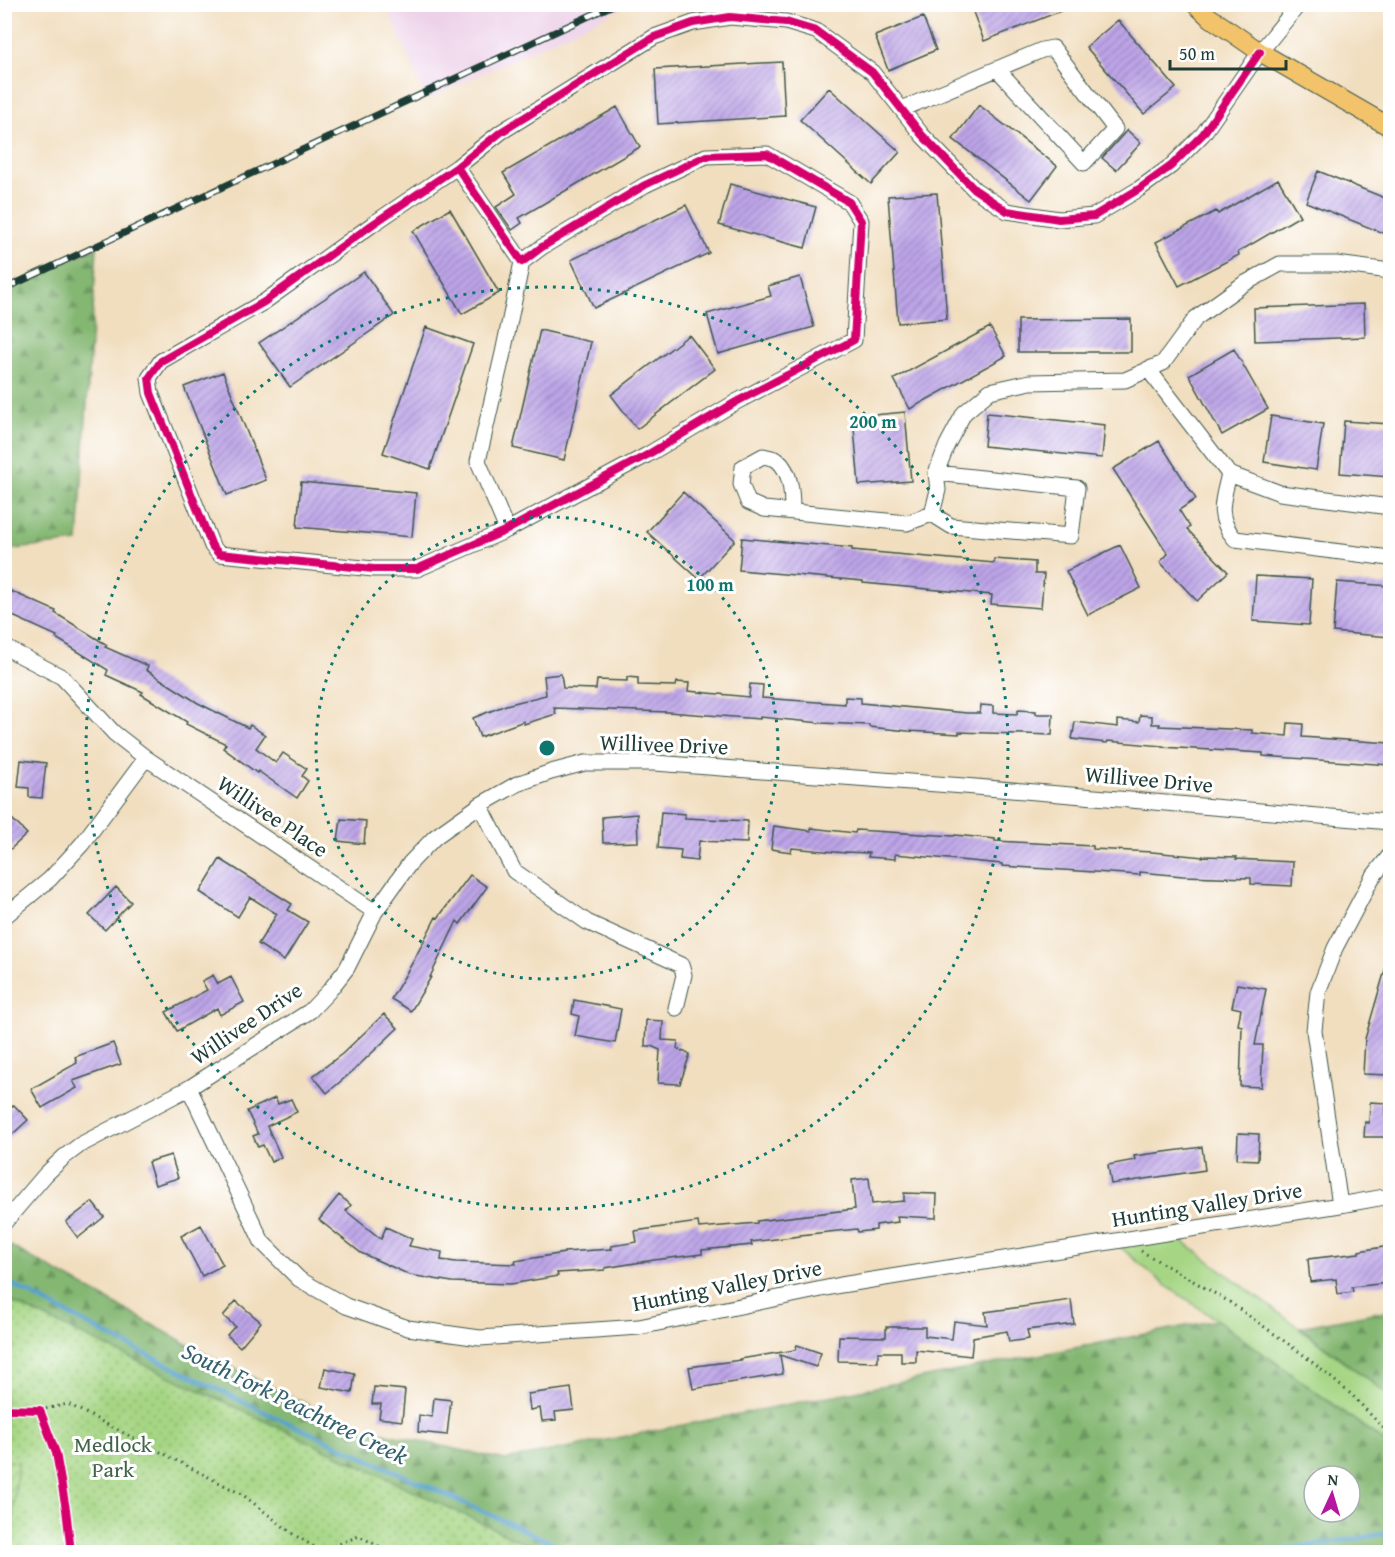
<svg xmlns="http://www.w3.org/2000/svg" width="1395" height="1557" font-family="'Gentium Book Plus',serif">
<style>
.built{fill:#edd1e9}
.grass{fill:#a6d684;stroke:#628a5c;stroke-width:1.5}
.forest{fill:url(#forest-firs);stroke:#527a53;stroke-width:1.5;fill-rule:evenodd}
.park{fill:url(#park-dots);stroke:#628a5c;stroke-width:1.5}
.garden{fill:url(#garden-furrows);stroke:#628a5c;stroke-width:1.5}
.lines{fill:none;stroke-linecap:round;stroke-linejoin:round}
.stream{stroke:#59a2d0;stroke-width:4.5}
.building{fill:url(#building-hatch)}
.minor-casing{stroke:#3e5549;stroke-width:17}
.major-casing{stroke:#3e5549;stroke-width:20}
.path{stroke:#3e5549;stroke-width:3;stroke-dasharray:1.5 4.5;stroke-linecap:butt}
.minor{stroke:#fff;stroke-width:15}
.major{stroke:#f2c36a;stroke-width:18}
.rail-casing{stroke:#1f3d34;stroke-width:7}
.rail{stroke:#fff;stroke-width:4.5;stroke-dasharray:14;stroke-linecap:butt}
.cycleway-casing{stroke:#fff;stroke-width:11}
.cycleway{stroke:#d6006c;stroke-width:8}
.ring{fill:none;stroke:#0f766e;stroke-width:3;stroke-dasharray:3 6}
.labels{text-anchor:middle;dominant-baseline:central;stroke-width:6;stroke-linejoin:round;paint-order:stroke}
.street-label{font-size:22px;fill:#1f3d34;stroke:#fff}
.park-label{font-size:22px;fill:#416348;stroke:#fff}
.water-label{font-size:24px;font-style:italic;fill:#33606b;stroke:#fff}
.centre{fill:#0f766e;stroke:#fff;stroke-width:3}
.ring-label{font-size:18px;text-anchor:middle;font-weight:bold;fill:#0f766e;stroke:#fff;stroke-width:6;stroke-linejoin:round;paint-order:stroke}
</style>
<defs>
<pattern id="forest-firs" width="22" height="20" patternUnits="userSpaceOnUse" patternTransform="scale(1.5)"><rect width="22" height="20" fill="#84b772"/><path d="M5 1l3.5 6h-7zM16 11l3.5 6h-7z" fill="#6b965e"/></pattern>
<pattern id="park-dots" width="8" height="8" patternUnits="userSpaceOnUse" patternTransform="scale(1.5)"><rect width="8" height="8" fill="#a6d684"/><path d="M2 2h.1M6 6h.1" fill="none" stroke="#87af6d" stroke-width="1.8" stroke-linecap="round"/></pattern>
<pattern id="garden-furrows" width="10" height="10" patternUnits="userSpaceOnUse" patternTransform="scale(1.5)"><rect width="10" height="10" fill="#a6d684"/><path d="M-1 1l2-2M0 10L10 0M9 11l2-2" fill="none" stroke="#87af6d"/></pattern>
<pattern id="building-hatch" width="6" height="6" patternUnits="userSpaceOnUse" patternTransform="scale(1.5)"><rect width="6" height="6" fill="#bda4e8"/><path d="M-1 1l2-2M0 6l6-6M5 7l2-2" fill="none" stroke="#9987bd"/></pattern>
</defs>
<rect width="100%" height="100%" fill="#fff"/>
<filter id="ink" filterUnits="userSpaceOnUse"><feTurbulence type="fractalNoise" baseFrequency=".0167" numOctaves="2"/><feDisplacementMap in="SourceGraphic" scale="12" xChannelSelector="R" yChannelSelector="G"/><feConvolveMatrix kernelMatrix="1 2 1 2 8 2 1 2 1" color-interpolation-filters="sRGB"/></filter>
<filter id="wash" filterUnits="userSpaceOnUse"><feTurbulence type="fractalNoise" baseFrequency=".008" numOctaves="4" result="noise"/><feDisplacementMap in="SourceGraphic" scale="24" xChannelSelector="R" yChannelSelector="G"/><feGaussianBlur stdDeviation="1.35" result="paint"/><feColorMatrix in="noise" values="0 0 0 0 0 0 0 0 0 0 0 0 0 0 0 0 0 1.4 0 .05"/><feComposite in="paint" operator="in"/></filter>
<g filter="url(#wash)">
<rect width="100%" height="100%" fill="#f1debf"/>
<path class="built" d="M386 5H628L427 100Z"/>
<path class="grass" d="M1176 1236 1390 1396V1446L1217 1320 1165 1285 1118 1245Z"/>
<path class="forest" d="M97 247 78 542 5 550V291Z
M5 1243 205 1354 351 1426 505 1460 1217 1320 1390 1446V1552H543L5 1299ZM1314 1476H1350V1512H1314Z
M1390 1310V1396L1300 1327Z"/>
<path class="park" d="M5 1299 543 1552H9L18 1463 5 1461Z"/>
<path class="garden" d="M5 1461 18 1462 9 1552H5Z"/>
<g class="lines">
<path class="stream" d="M4 1280 109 1336 260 1410 572 1552
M1271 1552 1390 1533"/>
</g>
<g id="blocks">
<path class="building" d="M970 4H1076V5L984 41Z
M923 17 936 50 888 70 875 36Z
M1118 20 1176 88 1144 114 1086 47Z
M782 62 785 116 658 124 655 69Z
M829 88 900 152 871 184 800 120Z
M979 105 1057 166 1031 200 953 139Z
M617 107 640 147 519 218 522 223 512 230 496 207 516 194 503 173Z
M1127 130 1141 143 1116 170 1102 158Z
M1318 171 1390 200V236L1306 202Z
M1278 179 1300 216 1238 252 1239 255 1179 286 1156 242 1216 211 1218 214Z
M730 184 816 207 805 248 719 225Z
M937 193 947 319 898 323 888 196Z
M686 205 709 253 594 308 571 260Z
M450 209 499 293 462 314 413 231Z
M364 272 394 315 290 387 259 343Z
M800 277 814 327 718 354 707 314 771 296 768 286Z
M1364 304 1365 337 1255 341 1254 308Z
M1131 319V352H1018V320Z
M426 327 473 344 430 469 383 453Z
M990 327 1006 356 910 409 894 379Z
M540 330 591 342 564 460 513 448Z
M689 335 715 369 637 429 611 395Z
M1234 349 1268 409 1222 435 1189 375Z
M223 372 266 480 227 495 184 387Z
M905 412 911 481 859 485 853 417Z
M987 413 1105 425 1102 458 984 446Z
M1271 416 1323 424 1316 470 1264 462Z
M1344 421 1390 424V477L1340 473Z
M1159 441 1196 499 1179 510 1190 527 1187 529 1228 572 1197 601 1160 562 1168 554 1113 469Z
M301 482 416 493 412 537 297 527Z
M683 492 735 540 699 579 647 532Z
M742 538 852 548V550L994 563V559L1035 562V574H1044L1041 608 991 604 992 595 863 583V581L739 570Z
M1120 545 1141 588 1088 615 1066 571Z
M1256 576 1312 579 1309 625 1253 621Z
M1337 582 1390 586V637L1333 632Z
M4 588 56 611 55 613 107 645 105 647 148 666 146 670 198 703 248 728 250 725 265 735 256 748 276 763 283 753 307 769 302 776 308 781 297 798 258 771 257 773 223 748 226 744 186 724 187 722 141 694 143 692 106 675 108 670 56 638 57 636 4 612Z
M561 674 563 688 596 689 597 680 627 681V677L638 678V685L676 686 677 682 689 683 688 691 749 697 750 684 763 685 762 698 845 704V697L861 698V703L967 713H980L981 705 993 706V713L1017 714 1018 710 1036 711V714H1053L1052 735 959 732V734L908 731 869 727V725L821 723 760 717V719L668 712 554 708 556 714 524 724V721L480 737 473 718 506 705 546 695 544 676Z
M1140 715 1152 716V724H1160L1159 726 1252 730V733L1287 736 1288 723 1303 724 1302 737 1390 743V765L1263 756V753L1162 747 1163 746 1108 741 1107 743 1072 739 1075 722 1118 727V720L1139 722Z
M21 760 46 763 42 798 29 797V788L18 787Z
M661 812 685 814V818L748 821 747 843 699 841 697 861 680 859 681 850 658 848Z
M637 814 638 842 603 843 602 817Z
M11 818 27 834 4 855V824Z
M341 819 366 821 364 844 338 841Z
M774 826 811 831V828L855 833 856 830 954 836 955 835 995 839V841L1093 846V849L1152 852 1203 857V856L1237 857 1236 859 1293 862 1292 886 1251 884V878L1183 876 1140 872V875L1002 866V864L895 854V859L868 857 869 853 845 852V853L792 848 791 852 771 849Z
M220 859 292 904 288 910 308 922 284 961 258 944 277 914 250 897 238 917 200 892Z
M470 875 487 887 460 924 457 921 430 977H431L411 1011 391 999 414 960 436 917 438 918Z
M116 887 131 902 105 930 89 915Z
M1387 963H1390V1075L1363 1074 1365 1039Z
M213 975 218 984 231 977 244 1002 220 1015 217 1008 177 1031 166 1012 207 990 202 981Z
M1237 984 1266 989 1255 1045H1263L1261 1087 1240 1086 1242 1026 1238 1025 1241 1009 1232 1007Z
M574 1000 621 1009 615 1043 575 1036 579 1016 572 1014Z
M384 1014 398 1028 354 1070 327 1093 313 1076 342 1054Z
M646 1020 663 1021 662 1040 678 1041 677 1049 690 1054 680 1084 658 1083 660 1050 651 1046H645Z
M113 1043 121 1064 73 1081 77 1088 42 1108 31 1089 77 1063 75 1057Z
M275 1098 278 1104 291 1099 297 1112 267 1126 281 1157 271 1162 263 1145 258 1147 253 1136 258 1134 247 1111Z
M1370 1102 1386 1103V1125L1390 1126V1137H1364L1365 1122 1369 1123Z
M14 1105 28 1120 4 1142V1113Z
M1238 1133 1259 1134 1258 1160 1237 1159Z
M1202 1147 1205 1170 1111 1184 1108 1165 1135 1160 1134 1156Z
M171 1155 178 1178 155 1185 148 1162Z
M869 1178 872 1204 904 1201V1193L937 1194 936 1218 897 1216 898 1222 876 1225V1230L858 1232 857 1229 800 1235V1236L751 1242 752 1245 702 1250V1254L654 1260 605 1268V1270L557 1273 558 1276 511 1284 452 1282 410 1275 361 1253 319 1220 339 1195 351 1205 346 1211 381 1239 386 1227 412 1239 409 1246 442 1252 441 1260 456 1262 516 1264 515 1261 564 1253V1252L612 1249 611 1246 637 1242 635 1231 698 1222 699 1228 757 1223V1221L855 1209 852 1180Z
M92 1202 104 1217 78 1238 66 1222Z
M201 1225 223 1265 202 1276 181 1236Z
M1390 1246V1268L1386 1269 1388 1283 1352 1287 1353 1292 1338 1294 1336 1279 1310 1282 1308 1259 1359 1253V1251Z
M1071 1300 1074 1324 1027 1330 1029 1339 1009 1342 1007 1331 973 1337 971 1356 916 1350V1362H901V1352H878V1362L838 1361 839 1336 886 1337V1327H925V1336L952 1339 954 1321 987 1325 985 1312Z
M236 1301 261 1322 240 1347 227 1335 235 1326 223 1316Z
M797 1345 821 1353 816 1367 780 1355 783 1374 693 1389 689 1367 741 1360 740 1359 795 1350Z
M325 1368 355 1374 352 1393 321 1387Z
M374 1387 405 1390 402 1421 379 1418 381 1404H372Z
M571 1388 574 1410 555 1412 556 1420 542 1421 540 1408 530 1410 528 1394Z
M434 1398 451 1400 447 1435 418 1432 419 1415 432 1417Z"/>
</g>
</g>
<g filter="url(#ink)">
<use href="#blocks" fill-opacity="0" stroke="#3e5549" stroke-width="1.5"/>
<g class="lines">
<defs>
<path id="minor" d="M902 109 1042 50 1053 48 1115 129 1084 163 997 69
M457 167 522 262 542 247 645 185 706 156 767 154 849 202 861 221 854 340 736 402 647 455 507 530 417 569H374L219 554 212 546 151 393 149 378 161 361 264 302 373 224 457 167 501 132 654 37 693 23 730 17 786 22 816 31 872 72 922 135 974 189 1007 211 1059 219 1094 216 1139 189 1171 166 1203 134 1260 52 1299 4
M1148 369 1229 474C1223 500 1215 516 1235 539L1390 558
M1229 474 1280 493 1390 507
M792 512C792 496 792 472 777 460 774 458 767 457 763 456L743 467 741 484 748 502 764 509 907 523 932 514 938 490 936 473 947 445 964 413 990 391 1030 382 1125 380 1163 363 1196 318 1242 285 1280 264H1336L1390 271
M932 514 951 526 1071 536 1077 488 936 473
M507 530 478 461 503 353 522 262
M4 648 10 650 62 677 114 733 146 758 82 844 50 879 4 917
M146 758 375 912
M480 805 514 871 587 922 681 965 684 975 676 1008
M189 1088 262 1242 299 1279 346 1306 408 1328 480 1338 639 1327 841 1285 1340 1205 1390 1196
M1340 1205 1314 1031 1318 992 1335 948 1372 878 1390 855
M4 1223 46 1174 64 1157 80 1145 189 1088 310 1011 329 991 347 968 375 912 410 863 435 837 480 805 517 784 551 772 585 763H655L964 786 1390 822"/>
<path id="major" d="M1195 4 1208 16 1260 52 1390 127"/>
</defs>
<use href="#minor" class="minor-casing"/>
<use href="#major" class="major-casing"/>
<path class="path" d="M1141 1251 1228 1301 1301 1353 1352 1395 1387 1432 1390 1452
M40 1410 68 1404 243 1495 293 1534 321 1551 359 1536 390 1552"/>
<use href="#minor" class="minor"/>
<use href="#major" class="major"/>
<defs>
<path id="rail" d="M4 289 615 4"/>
</defs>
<use href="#rail" class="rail-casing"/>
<use href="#rail" class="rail"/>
<defs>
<path id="cycleway" d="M457 167 522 262 542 247 645 185 706 156 767 154 849 202 861 221 854 340 736 402 647 455 507 530 417 569H374L219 554 212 546 151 393 149 378 161 361 264 302 373 224 457 167 501 132 654 37 693 23 730 17 786 22 816 31 872 72 922 135 974 189 1007 211 1059 219 1094 216 1139 189 1171 166 1203 134 1260 52
M4 1409 40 1410 56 1453 66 1509 71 1552"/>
</defs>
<use href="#cycleway" class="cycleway-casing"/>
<use href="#cycleway" class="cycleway"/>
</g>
</g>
<g class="ring">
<circle cx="547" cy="748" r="231"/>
<circle cx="547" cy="748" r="461"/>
</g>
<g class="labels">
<g class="street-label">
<text transform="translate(664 744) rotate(2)">Willivee Drive</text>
<text transform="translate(1149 779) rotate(5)">Willivee Drive</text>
<text transform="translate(273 816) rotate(34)">Willivee Place</text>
<text transform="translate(246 1023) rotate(-34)">Willivee Drive</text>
<text transform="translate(1207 1204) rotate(-9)">Hunting Valley Drive</text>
<text transform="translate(727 1285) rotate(-11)">Hunting Valley Drive</text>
</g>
<g class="park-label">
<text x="113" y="1444">Medlock<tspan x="113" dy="25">Park</tspan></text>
</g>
<g class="water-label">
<text transform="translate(295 1403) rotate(26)">South Fork Peachtree Creek</text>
</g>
</g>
<circle cx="547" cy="748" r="9" class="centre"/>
<g class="ring-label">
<text x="873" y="428">200 m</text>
<text x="710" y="591">100 m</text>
</g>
<rect width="1395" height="1557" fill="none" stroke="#fff" stroke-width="24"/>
<g transform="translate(1332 1494) rotate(4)"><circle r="28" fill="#ffffff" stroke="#a5b1ae" stroke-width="1.5"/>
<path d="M0-4.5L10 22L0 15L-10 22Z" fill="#b5179e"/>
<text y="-9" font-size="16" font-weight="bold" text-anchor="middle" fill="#1f3d34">N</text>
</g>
<path d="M1170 60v9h116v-9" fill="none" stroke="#1f3d34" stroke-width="3"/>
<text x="1179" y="60" font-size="18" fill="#1f3d34" stroke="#ffffff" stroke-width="4.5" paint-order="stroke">50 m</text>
</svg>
